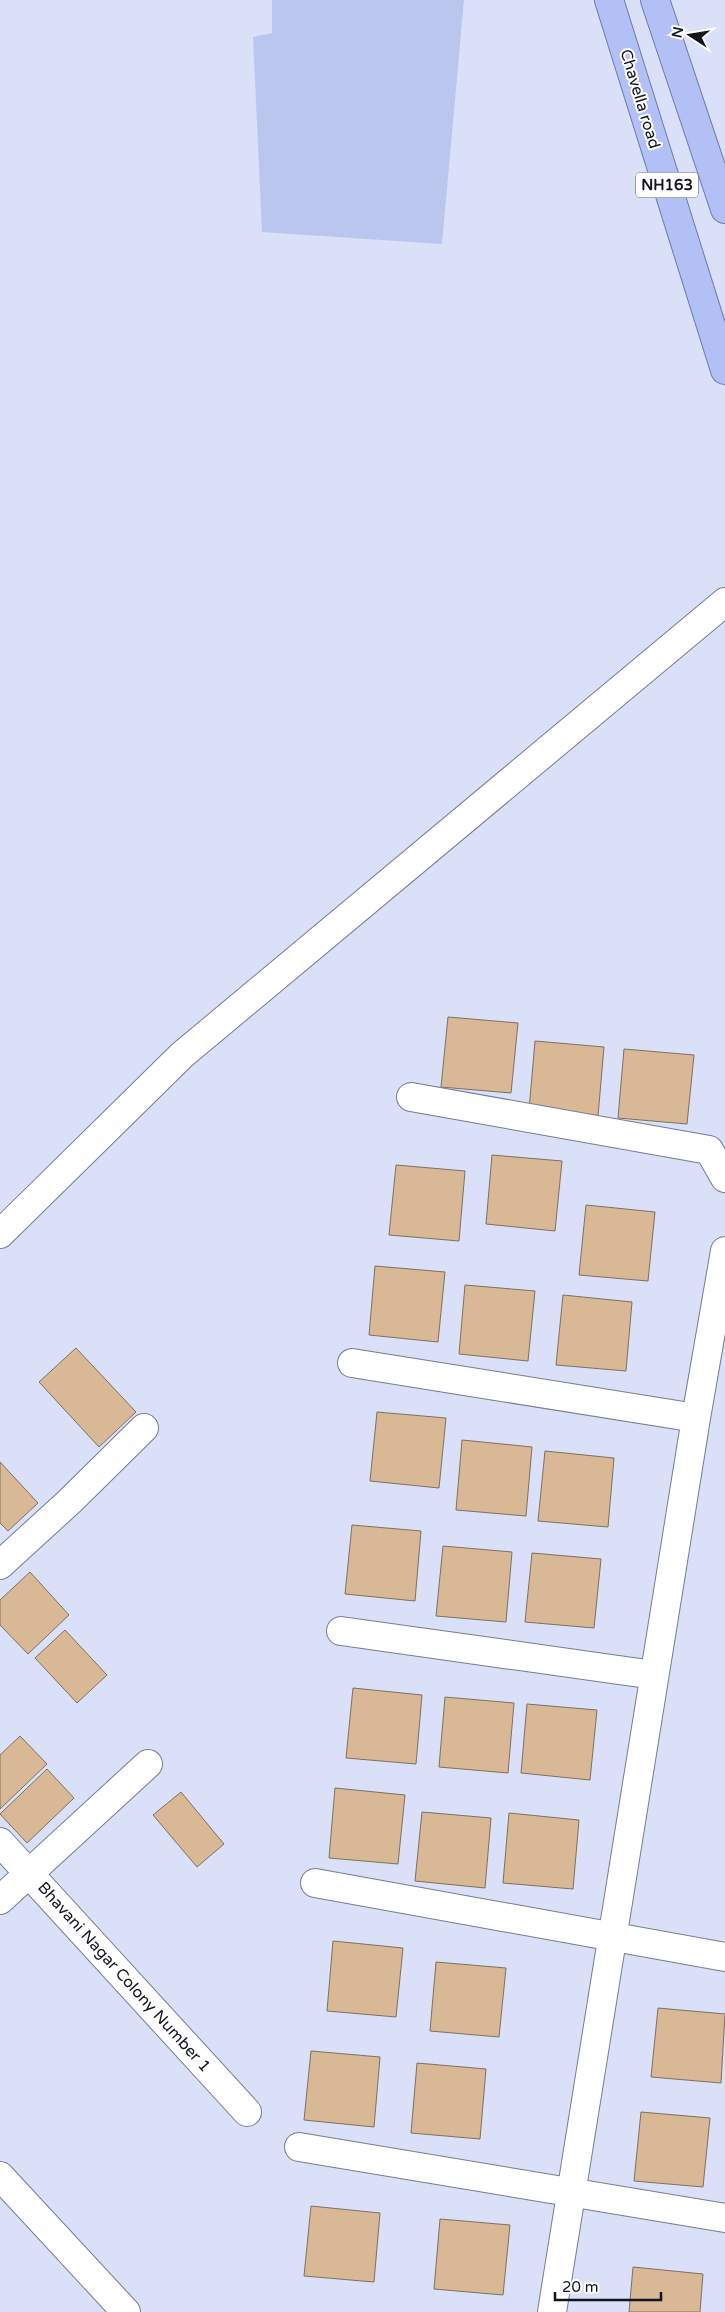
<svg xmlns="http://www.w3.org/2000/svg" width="725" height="2312" font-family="'Varela Round',sans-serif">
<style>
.green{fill:#bbc6ef}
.building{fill:#d8b895;stroke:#7f705f}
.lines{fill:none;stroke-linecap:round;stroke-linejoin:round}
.minor-casing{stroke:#767c91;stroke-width:30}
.trunk-casing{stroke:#6e7aa8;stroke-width:30}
.minor{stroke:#fff;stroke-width:28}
.trunk{stroke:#b3c0f6;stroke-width:28}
.labels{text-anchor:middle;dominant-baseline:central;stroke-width:4;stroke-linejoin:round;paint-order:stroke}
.shield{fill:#fff;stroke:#595b60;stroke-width:1}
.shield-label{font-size:15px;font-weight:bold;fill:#12151c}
.street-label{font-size:16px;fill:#12151c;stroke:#fff}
</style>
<rect width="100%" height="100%" fill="#d9e0f7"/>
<path class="green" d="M272 0H464L442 244 262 232 253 37 272 33Z"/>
<path class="building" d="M448 1017 518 1023 511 1093 441 1087Z
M535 1041 604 1047 598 1116 529 1110Z
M624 1049 694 1055 687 1124 618 1118Z
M492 1155 562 1161 555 1231 486 1224Z
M396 1165 465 1171 459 1241 389 1235Z
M586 1205 655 1212 648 1281 579 1275Z
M375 1266 445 1272 438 1342 369 1335Z
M465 1285 535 1291 528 1361 459 1354Z
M563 1295 632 1302 626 1371 556 1365Z
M76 1348 136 1412 99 1447 39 1382Z
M377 1412 446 1418 439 1488 370 1481Z
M462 1440 532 1447 526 1516 456 1510Z
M545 1451 614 1458 608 1527 538 1521Z
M0 1462 38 1503 8 1531 0 1523Z
M352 1525 421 1531 415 1601 345 1594Z
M443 1546 512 1552 506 1622 436 1616Z
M532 1553 601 1559 594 1628 525 1622Z
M30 1572 69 1615 28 1654 0 1625V1600Z
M65 1630 107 1675 77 1703 35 1658Z
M353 1688 422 1695 416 1764 346 1758Z
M445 1697 514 1703 508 1773 439 1767Z
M527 1704 597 1710 590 1780 521 1773Z
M20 1736 47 1764 0 1809V1755Z
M47 1769 74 1798 27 1843 0 1814Z
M335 1788 405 1795 398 1864 329 1858Z
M181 1792 224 1844 197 1867 153 1815Z
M422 1812 491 1818 485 1888 415 1881Z
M509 1813 579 1820 573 1889 503 1883Z
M333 1941 403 1948 396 2017 327 2011Z
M436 1962 506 1968 499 2037 430 2031Z
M658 2008 725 2014 721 2083 651 2077Z
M311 2051 380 2057 374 2127 304 2120Z
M417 2063 486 2069 480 2139 411 2133Z
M641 2112 710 2118 703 2187 634 2181Z
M311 2206 380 2213 374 2282 304 2276Z
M440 2219 510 2225 503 2295 434 2289Z
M633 2267 703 2274 700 2312H629Z"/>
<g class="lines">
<defs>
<path id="minor" d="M411 1097 709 1150 725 1178
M0 1234 182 1055 725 602
M352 1363 696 1418
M0 1565 70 1501 144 1428
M341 1631 654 1675
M0 1842 247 2112
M315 1883 725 1957
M0 1900 148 1764
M299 2147 725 2218
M0 2176 126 2312
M552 2312 696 1418 725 1251"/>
<path id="trunk" d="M609 0 725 370
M655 0 725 209"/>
</defs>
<use href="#minor" class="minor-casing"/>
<use href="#trunk" class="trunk-casing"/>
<use href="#minor" class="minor"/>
<use href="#trunk" class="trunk"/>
</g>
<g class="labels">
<rect class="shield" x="636" y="172.5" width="62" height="25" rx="4"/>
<g class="shield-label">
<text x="667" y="185">NH163</text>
</g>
<g class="street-label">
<text transform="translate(640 99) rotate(73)">Chavella road</text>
<text transform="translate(124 1977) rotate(48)">Bhavani Nagar Colony Number 1</text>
</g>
</g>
<g transform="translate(690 35) rotate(282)" stroke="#ffffff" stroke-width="4" paint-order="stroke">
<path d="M0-4L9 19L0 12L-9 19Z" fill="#12151c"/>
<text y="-8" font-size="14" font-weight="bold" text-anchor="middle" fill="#12151c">N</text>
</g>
<path d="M555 2292v8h106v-8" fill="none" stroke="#12151c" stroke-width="2.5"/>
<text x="562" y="2292" font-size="15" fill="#12151c" stroke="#ffffff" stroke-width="4" paint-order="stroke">20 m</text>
</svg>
